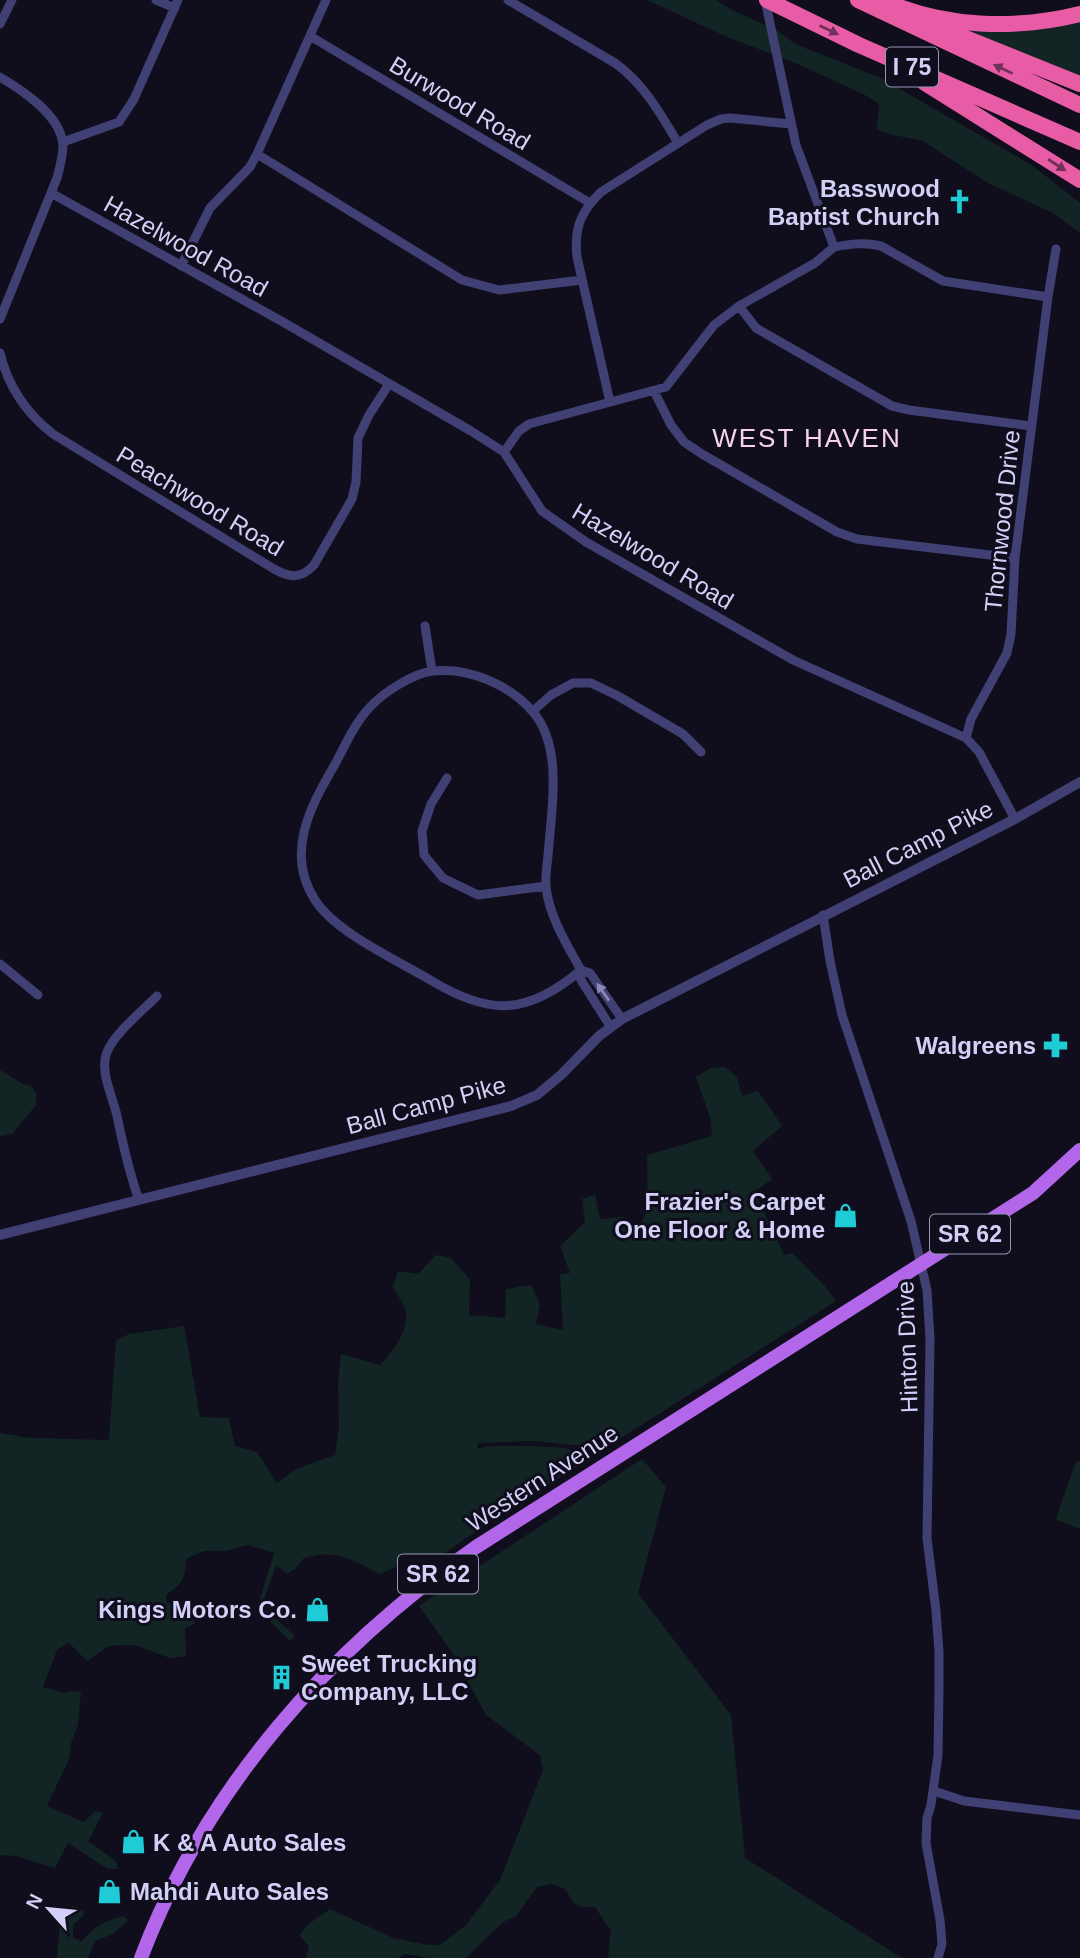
<svg xmlns="http://www.w3.org/2000/svg" width="1080" height="1958" font-family="Arial,sans-serif">
<style>
.green{fill:#122524}
.lines{fill:none;stroke-linecap:round;stroke-linejoin:round}
.minor{stroke:#404075;stroke-width:9}
.tertiary{stroke:#404075;stroke-width:10}
.primary{stroke:#b266e9;stroke-width:14}
.motorway{stroke:#e85ca5;stroke-width:16}
.oneway{fill:#71315a}
.oneway2{fill:#8a88b6}
.labels{text-anchor:middle;dominant-baseline:central;stroke-width:6;stroke-linejoin:round;paint-order:stroke}
.shield{fill:#100e1c;stroke:#9896b6;stroke-width:2}
.shield-label{font-size:23px;font-weight:bold;fill:#d3d0f8}
.street-label{font-size:24px;fill:#d3d0f8;stroke:#100e1c}
.poi-label{font-size:24px;font-weight:bold;fill:#d3d0f8;stroke:#100e1c;text-anchor:end}
.neighbourhood-label{font-size:26px;letter-spacing:2px;fill:#f9d2ec;stroke:#100e1c}
</style>
<rect width="100%" height="100%" fill="#100e1c"/>
<path class="green" d="M647 0H716L732 10 778 31 795 44 881 78 914 97 1033 166 1080 203V233L1053 213 988 183 923 141 889 134 877 129 879 104 867 96 800 65 725 36Z
M1080 20V77L955 27Z
M725 1067 737 1077 742 1096 758 1091 782 1126 753 1151 772 1179 753 1193V1195L756 1194 784 1255 792 1253 824 1285 836 1301 596 1454 589 1450 595 1448 594 1447 533 1441 478 1443 477 1449 488 1446C510 1447 576 1442 589 1459L491 1521 408 1578 398 1566 380 1574C350 1559 338 1549 304 1558L295 1569 287 1574 276 1565 262 1606 295 1636 290 1641 257 1609 274 1553 248 1545 224 1551H204L186 1559C185 1579 183 1584 166 1595L167 1603 182 1601 189 1609 195 1624 185 1628 186 1656 170 1658 135 1645H121L109 1646 87 1661 68 1642 57 1650 43 1687 65 1693 71 1691 81 1692 78 1725 71 1743 70 1757 47 1806 84 1822 95 1811 103 1813 88 1841 116 1861 118 1869H108L68 1843 55 1868 16 1856 0 1855V1433L30 1438 109 1440 116 1340 129 1334 184 1326 200 1417 229 1418 235 1446 257 1452 277 1483 296 1469 335 1455 339 1428 338 1382 341 1354 380 1365C392 1353 409 1331 406 1312 404 1304 397 1294 393 1287L398 1271 418 1274 436 1255 451 1258 470 1280 469 1315 505 1318 506 1289 531 1285 540 1304 536 1324 563 1330 560 1274 570 1273 560 1246 585 1222 582 1199 595 1195 600 1219 623 1217 637 1227 648 1211 647 1155 712 1136 710 1117 696 1077 711 1068Z
M0 1070 23 1084 30 1085 36 1093V1105L12 1134 0 1136Z
M642 1459 666 1487 638 1593 731 1715 745 1858 902 1958H608L611 1931 595 1907H581L574 1903 565 1889 552 1884 537 1887 516 1916 503 1922 466 1958H430L405 1954 398 1958H306L309 1946 299 1935 310 1923 330 1909 393 1938 428 1945H440L466 1925 500 1880 543 1770 540 1755 486 1715 452 1652 419 1606Z
M1080 1461V1529L1057 1520 1056 1518 1076 1462Z
M72 1906 83 1909 84 1915 73 1925V1938L82 1941C94 1927 105 1920 123 1916L128 1920 113 1934 95 1941 88 1958H57L60 1921 64 1909Z"/>
<g class="lines">
<path class="minor" d="M156 0 175 8
M508 0 615 63C644 84 660 113 678 143
M765 0 796 145 834 247
M0 24 12 0
M310 36 590 203
M0 77C22 90 61 115 63 145 63 156 60 167 57 178L0 319
M63 142 119 122 134 99 178 0
M257 154 462 280 499 290 582 280
M51 193 283 322 471 431 504 452 542 511 586 542 793 660 966 738 979 752 1015 819
M834 247C851 244 864 242 881 246L943 281 1048 297
M181 266 210 208 250 167 257 154 326 0
M739 306 756 328 892 406 909 410 1031 426
M0 353C8 386 26 413 53 434L274 569C290 578 301 579 314 565L352 499 356 482 358 438 369 415 389 384
M654 391 671 425 684 442 702 454 837 532 857 539 1015 558
M610 402 577 257C574 229 580 212 601 192L707 125 721 119 730 118 791 124
M504 452 519 431 529 424 666 387 714 325 739 306 815 263 834 247
M425 626 432 671
M533 711 551 695 573 683H591L618 696 683 734 701 752
M966 738 971 719 1007 653 1011 634 1015 558 1048 297 1056 249
M447 778 431 804 422 831 424 855 443 878 478 895 546 886
M823 915 830 961 842 1015 911 1221 927 1290 930 1339 927 1538 936 1611 939 1652V1690L938 1755 931 1805 927 1818 926 1843 940 1920 942 1944 938 1958
M0 964 38 995
M581 970C528 1015 490 1016 432 981 397 960 336 933 315 900 285 854 310 807 334 766 345 746 354 724 370 707 383 693 413 673 433 671 469 667 510 685 533 712 564 748 551 812 548 856 547 866 545 877 546 887 549 916 567 945 581 970V980L610 1026
M581 970 590 973 622 1019
M139 1200C129 1172 123 1145 117 1116 113 1097 99 1071 107 1052 115 1033 142 1011 157 996
M934 1791 964 1801 1080 1815"/>
<path class="tertiary" d="M0 1235 511 1106 537 1095 561 1075 599 1036 622 1019 1015 819 1080 782"/>
<path class="primary" d="M141 1958C205 1789 329 1649 476 1547L1033 1193 1080 1150"/>
<path class="motorway" d="M767 0 859 45 1080 142
M858 0 1080 105
M882 0C944 28 1015 30 1080 14
M933 25 1080 84
M925 83 1080 180"/>
</g>
<defs><path id="oneway-solid" d="M-6-.8H1V-3.2L6.5 0L1 3.2V.8H-6Z" transform="scale(1.75)"/></defs>
<g class="oneway">
<use href="#oneway-solid" transform="translate(829 30) rotate(26)"/>
<use href="#oneway-solid" transform="translate(1003 69) rotate(-155)"/>
<use href="#oneway-solid" transform="translate(1057 165) rotate(33)"/>
</g>
<use class="oneway2" href="#oneway-solid" transform="translate(603 992) rotate(-125)"/>
<defs>
<symbol id="church-bare" viewBox="-9 -9 18 18"><path d="M-1.2-6h2.4v3.5h3.3v2.4h-3.3V6h-2.4V-.1h-3.3v-2.4h3.3Z" fill="#1fccd6" stroke="#100e1c" stroke-width="2.5" paint-order="stroke"/></symbol>
<symbol id="pharmacy-bare" viewBox="-9 -9 18 18"><path d="M-2-6h4v4h4v4h-4v4h-4v-4h-4v-4h4Z" fill="#1fccd6" stroke="#100e1c" stroke-width="2.5" paint-order="stroke"/></symbol>
<symbol id="shop-bare" viewBox="-9 -9 18 18"><path d="M-5-2.5h2.3a2.7 3.5 0 0 1 5.4 0H5L5.5 6h-11ZM-1.5-2.5h3a1.5 2.3 0 0 0-3 0Z" fill="#1fccd6" stroke="#100e1c" stroke-width="2.5" paint-order="stroke"/></symbol>
<symbol id="building-bare" viewBox="-9 -9 18 18"><path d="M-4-6H4V6H1V3H-1V6H-4ZM-2.5-4.3h1.7v1.8h-1.7ZM.8-4.3h1.7v1.8H.8ZM-2.5-1h1.7V.8h-1.7ZM.8-1h1.7V.8H.8Z" fill="#1fccd6" stroke="#100e1c" stroke-width="2.5" paint-order="stroke"/></symbol>
</defs>
<g fill-rule="evenodd">
<use href="#church-bare" x="942" y="184" width="35" height="35"/>
<use href="#pharmacy-bare" x="1038" y="1028" width="35" height="35"/>
<use href="#shop-bare" x="828" y="1198" width="35" height="35"/>
<use href="#shop-bare" x="300" y="1592" width="35" height="35"/>
<use href="#building-bare" x="264" y="1660" width="35" height="35"/>
<use href="#shop-bare" x="116" y="1824" width="35" height="35"/>
<use href="#shop-bare" x="92" y="1874" width="35" height="35"/>
</g>
<g class="labels">
<g class="shield">
<rect x="886" y="47.5" width="52" height="39" rx="5"/>
<rect x="930" y="1214.5" width="80" height="39" rx="5"/>
<rect x="398" y="1554.5" width="80" height="39" rx="5"/>
</g>
<g class="shield-label">
<text x="912" y="67">I 75</text>
<text x="970" y="1234">SR 62</text>
<text x="438" y="1574">SR 62</text>
</g>
<g class="street-label">
<text transform="translate(460 103) rotate(31)">Burwood Road</text>
<text transform="translate(186 246) rotate(29)">Hazelwood Road</text>
<text transform="translate(200 501) rotate(31)">Peachwood Road</text>
<text transform="translate(1002 521) rotate(-84)">Thornwood Drive</text>
<text transform="translate(653 556) rotate(31)">Hazelwood Road</text>
<text transform="translate(918 844) rotate(-27)">Ball Camp Pike</text>
<text transform="translate(426 1105) rotate(-15)">Ball Camp Pike</text>
<text transform="translate(907 1347) rotate(-92)">Hinton Drive</text>
<text transform="translate(542 1478) rotate(-33)">Western Avenue</text>
</g>
<g class="poi-label">
<text x="940" y="188">Basswood<tspan x="940" dy="28">Baptist Church</tspan></text>
<text x="1036" y="1045">Walgreens</text>
<text x="825" y="1201">Frazier's Carpet<tspan x="825" dy="28">One Floor &amp; Home</tspan></text>
<text x="297" y="1609">Kings Motors Co.</text>
<text x="301" y="1663" text-anchor="start">Sweet Trucking<tspan x="301" dy="28">Company, LLC</tspan></text>
<text x="153" y="1842" text-anchor="start">K &amp; A Auto Sales</text>
<text x="130" y="1891" text-anchor="start">Mahdi Auto Sales</text>
</g>
<g class="neighbourhood-label">
<text x="807" y="438">WEST HAVEN</text>
</g>
</g>
<g transform="translate(49 1909) rotate(297)" stroke="#100e1c" stroke-width="5" paint-order="stroke">
<path d="M0-5L12 26L0 18L-12 26Z" fill="#d3d0f8"/>
<text y="-10" font-size="19" font-weight="bold" text-anchor="middle" fill="#d3d0f8">N</text>
</g>
</svg>
